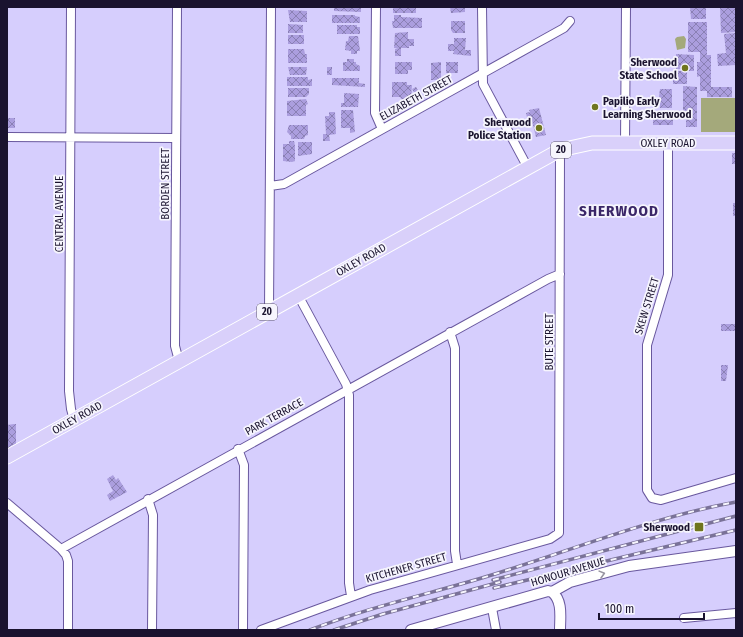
<svg xmlns="http://www.w3.org/2000/svg" width="743" height="637" font-family="'Fira Sans Condensed',sans-serif">
<style>
.green{fill:#a4a97b}
.building{fill:url(#building-cross-hatch)}
.lines{fill:none;stroke-linecap:round;stroke-linejoin:round}
.minor-casing{stroke:#69589e;stroke-width:10}
.tertiary-casing{stroke:#69589e;stroke-width:12}
.primary-casing{stroke:#fff;stroke-width:15}
.minor{stroke:#fff;stroke-width:8}
.tertiary{stroke:#fff;stroke-width:10}
.primary{stroke:#d9d0fa;stroke-width:13}
.rail-casing{stroke:#7a7298;stroke-width:3.5}
.rail{stroke:#f6f5fd;stroke-width:2;stroke-dasharray:6;stroke-linecap:butt}
.oneway{stroke:#9895a1}
.poi-dot{fill:#6f751e;stroke:#f6f5fd;stroke-width:1.5}
.labels{text-anchor:middle;dominant-baseline:central;stroke-width:3.5;stroke-linejoin:round;paint-order:stroke}
.shield{fill:#f6f5fd;stroke:#5c576d;stroke-width:1}
.shield-label{font-size:10px;font-weight:bold;fill:#1a132f}
.poi-label{font-size:11px;font-weight:bold;fill:#1a132f;stroke:#f6f5fd;text-anchor:end}
.street-label{font-size:11px;fill:#1a132f;stroke:#f6f5fd}
.district-label{font-size:15px;font-weight:bold;letter-spacing:1px;fill:#3b2768;stroke:#f6f5fd}
</style>
<defs>
<pattern id="building-cross-hatch" width="8" height="8" patternUnits="userSpaceOnUse"><rect width="8" height="8" fill="#ab9ede"/><path d="M0 0l8 8M0 8l8-8" fill="none" stroke="#8a80b4"/></pattern>
</defs>
<rect width="100%" height="100%" fill="#d6cefd"/>
<path class="green" d="M684 36 686 39 685 48 677 50 675 39 677 37Z
M701 98H735L736 132H701Z"/>
<path class="building" d="M334 7H361V12L334 11Z
M393 7H416V13H393Z
M450 7H465V12L451 13Z
M690 7H706V19H691Z
M720 7H736V32L721 33Z
M288 10 307 11V22H290Z
M332 15H355V16L360 17V23H332Z
M394 15H401V17L422 18V28H393L392 21H394Z
M451 21H465V33H453L451 30Z
M688 22H707V55H711V87H732V97H707V91H700V76L697 77V62H700V52H688Z
M288 24 303 25V33H288Z
M337 25H357V27H360V34H337Z
M408 32V39H414V46H409V48H401V56H395V49L398 48H394L395 33Z
M735 33 736 65 718 66 717 54 726 53 724 34Z
M288 35H304V44H288Z
M349 36H358L360 51H357V54H351V51L345 50 346 41H348Z
M454 38H466L465 50H471V56L453 54 454 51H448V44H454Z
M288 49H304L305 54H307V63H288Z
M676 54 694 55V71H687V84H673V71H681V69H676Z
M347 59H354V62H356V64L360 66V71H343V62H347Z
M395 62H412V70H408V74H395Z
M441 62V80H431V63Z
M446 62H458V73H446Z
M288 67H307L306 75H290Z
M327 67H332V75H327Z
M287 77H308V80L312 79V86H287Z
M332 78H359V83L365 84V87L332 85Z
M392 82H407V85H412L411 98 403 102 400 97H392Z
M683 86 697 87V127H686V115H683Z
M416 87 420 94 416 96 412 89Z
M288 88H309V94L306 97H288Z
M660 89H672V108H660V104H658Z
M344 93 359 94 358 107H341V103H344Z
M306 99 308 104 306 105V116H287V101Z
M539 108 546 135 536 137 532 121 528 122 526 113 530 112 529 110Z
M341 110H353L355 132 350 133V128H341Z
M658 111 673 113V125H653V113H658Z
M329 112H335L336 134 329 135 330 141H323V134H326L325 116H329Z
M7 118H15V128H7Z
M289 125H308V135L305 136 304 139H291V136L287 132Z
M289 141H294L295 146V161L292 162 283 161V144H289Z
M298 142H312V154L298 156Z
M732 153H736V164H732Z
M733 203H736V216H733Z
M721 324H736V331H721Z
M721 365H728L726 381H721Z
M14 424H16V444L7 449V425Z
M113 475 116 480 118 478 127 492 110 501 107 495 113 491 107 479Z"/>
<g class="lines">
<defs>
<path id="minor" d="M71 7 69 391 71 409 74 420
M177 7 175 346 179 361
M376 7 375 113 382 129
M482 7 483 84 528 168
M7 137 176 138
M625 143 626 7
M668 143V275L647 345V490L652 498 661 500 736 478
M270 186 284 184 564 28 570 21
M298 295 346 384 349 395V583L351 596
M269 311 271 7
M450 332 455 348V551L457 564
M238 449 244 465 243 630
M148 499 153 515 152 630
M7 503 61 549 548 279 560 274
M61 549 66 555 68 561V630
M492 608 496 630
M684 618 736 613
M261 630 370 590 550 539 559 533 560 150"/>
<path id="tertiary" d="M552 592C563 601 560 617 560 630
M411 630 548 591 552 592 570 582 629 566 736 551"/>
<path id="primary" d="M7 457 560 150 592 143H736"/>
</defs>
<use href="#minor" class="minor-casing"/>
<use href="#tertiary" class="tertiary-casing"/>
<use href="#primary" class="primary-casing"/>
<use href="#minor" class="minor"/>
<use href="#tertiary" class="tertiary"/>
<use href="#primary" class="primary"/>
<defs>
<path id="rail" d="M493 580 736 516
M494 588 736 530
M310 630C371 606 434 593 495 574 575 549 654 517 736 502
M334 630 383 614 500 582"/>
</defs>
<use href="#rail" class="rail-casing"/>
<use href="#rail" class="rail"/>
</g>
<defs><path id="oneway-chevron" d="M-2-3.5L2.5 0L-2 3.5" fill="none" stroke-width="1.6" stroke-linecap="round" stroke-linejoin="round"/></defs>
<use class="oneway" href="#oneway-chevron" transform="translate(602 574) rotate(-15)"/>
<g class="poi-dot">
<circle cx="685" cy="68" r="4"/>
<circle cx="595" cy="107" r="4"/>
<circle cx="539" cy="128" r="4"/>
<rect x="694" y="522" width="10" height="10" rx="2"/>
</g>
<g class="labels">
<g class="shield">
<rect x="551" y="142" width="20" height="16" rx="3"/>
<rect x="257" y="304" width="20" height="16" rx="3"/>
</g>
<g class="shield-label">
<text x="561" y="150">20</text>
<text x="267" y="312">20</text>
</g>
<g class="poi-label">
<text x="677" y="62">Sherwood<tspan x="677" dy="13">State School</tspan></text>
<text x="603" y="101" text-anchor="start">Papilio Early<tspan x="603" dy="13">Learning Sherwood</tspan></text>
<text x="531" y="122">Sherwood<tspan x="531" dy="13">Police Station</tspan></text>
<text x="690" y="527">Sherwood</text>
</g>
<g class="street-label">
<text transform="translate(416 98) rotate(-29)">ELIZABETH STREET</text>
<text x="668" y="143">OXLEY ROAD</text>
<text transform="translate(165 184) rotate(-90)">BORDEN STREET</text>
<text transform="translate(59 214) rotate(-90)">CENTRAL AVENUE</text>
<text transform="translate(361 260) rotate(-29)">OXLEY ROAD</text>
<text transform="translate(647 306) rotate(-73)">SKEW STREET</text>
<text transform="translate(549 342) rotate(-90)">BUTE STREET</text>
<text transform="translate(274 417) rotate(-29)">PARK TERRACE</text>
<text transform="translate(77 418) rotate(-29)">OXLEY ROAD</text>
<text transform="translate(406 568) rotate(-16)">KITCHENER STREET</text>
<text transform="translate(568 572) rotate(-17)">HONOUR AVENUE</text>
</g>
<g class="district-label">
<text x="619" y="211">SHERWOOD</text>
</g>
</g>
<rect width="743" height="637" fill="none" stroke="#1a132f" stroke-width="16"/>
<path d="M599 613v6h105v-6" fill="none" stroke="#1a132f" stroke-width="2"/>
<text x="605" y="613" font-size="12" fill="#1a132f" stroke="#f6f5fd" stroke-width="3" paint-order="stroke">100 m</text>
</svg>
